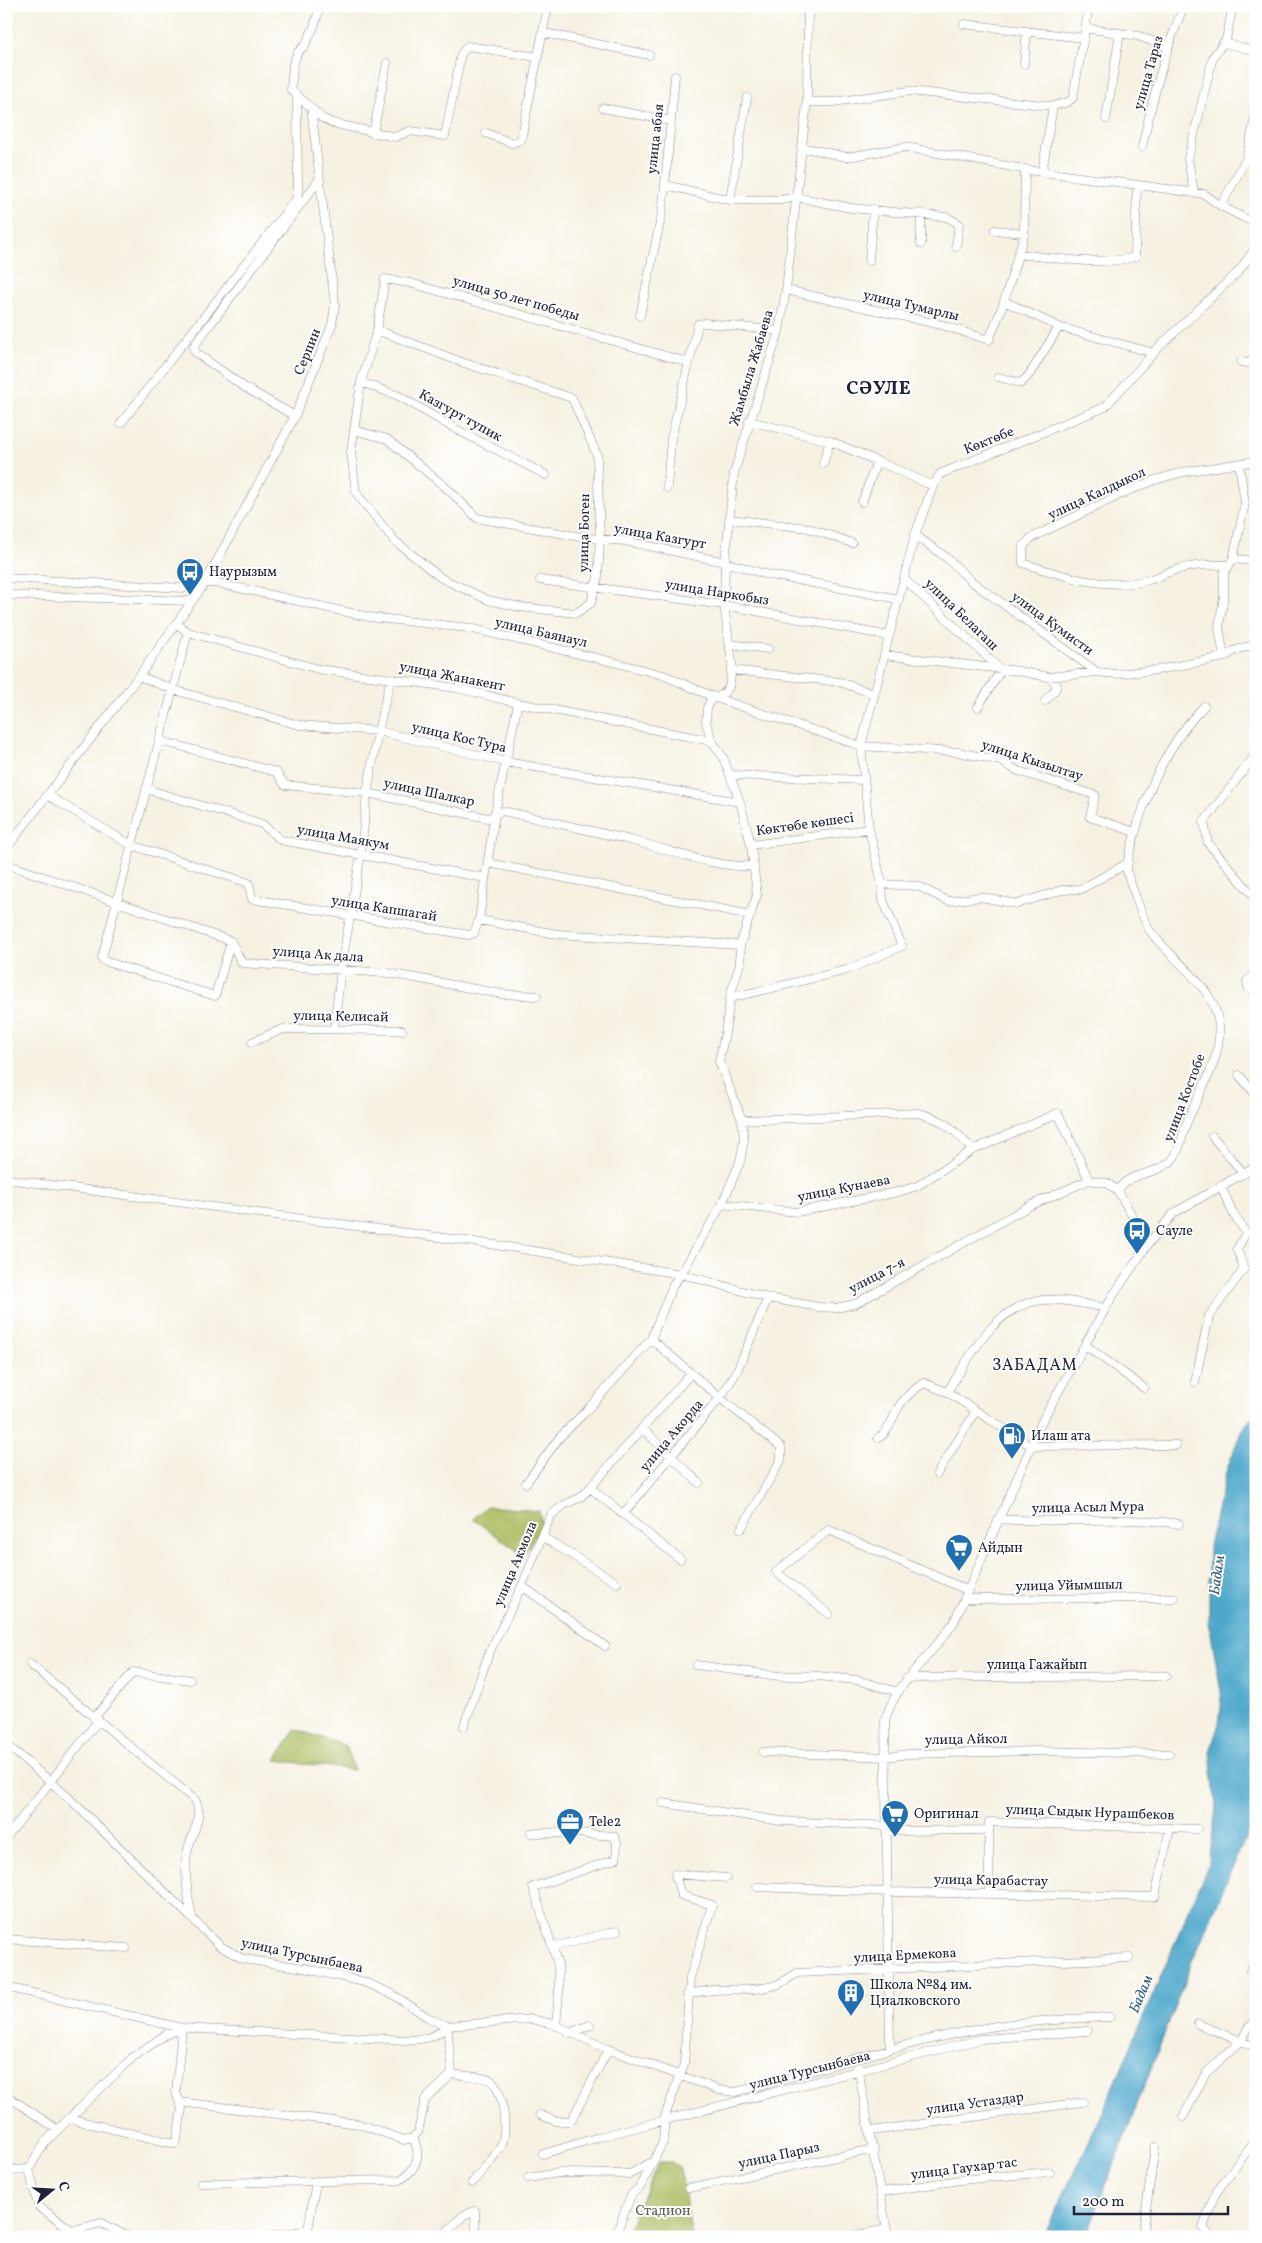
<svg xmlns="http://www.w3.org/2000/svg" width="1262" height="2243" font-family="Vollkorn,serif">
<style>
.green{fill:#aabc5f;stroke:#666f4d}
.water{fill:#4da7cb;stroke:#386483}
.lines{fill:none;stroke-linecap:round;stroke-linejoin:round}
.minor-casing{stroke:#8c8a8e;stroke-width:9}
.minor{stroke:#fff;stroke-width:8}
.labels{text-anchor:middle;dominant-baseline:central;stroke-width:4;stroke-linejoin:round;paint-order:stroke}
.street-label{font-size:14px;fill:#22223b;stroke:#fff}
.poi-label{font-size:14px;fill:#22223b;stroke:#fff;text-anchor:start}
.park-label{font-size:14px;fill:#586049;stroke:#fff}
.water-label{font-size:15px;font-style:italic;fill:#355e7c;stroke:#fff}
.quarter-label{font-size:16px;letter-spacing:1px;fill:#22223b;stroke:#fff}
.district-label{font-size:19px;font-weight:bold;letter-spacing:1px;fill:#22223b;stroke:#fff}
</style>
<rect width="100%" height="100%" fill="#fff"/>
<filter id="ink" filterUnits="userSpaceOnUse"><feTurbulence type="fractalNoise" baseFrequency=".02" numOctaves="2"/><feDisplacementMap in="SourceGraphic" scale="10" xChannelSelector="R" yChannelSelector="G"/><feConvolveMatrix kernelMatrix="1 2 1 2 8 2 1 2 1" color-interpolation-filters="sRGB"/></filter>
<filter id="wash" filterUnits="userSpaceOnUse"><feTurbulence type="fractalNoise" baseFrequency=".0096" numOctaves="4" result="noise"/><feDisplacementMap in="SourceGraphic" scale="20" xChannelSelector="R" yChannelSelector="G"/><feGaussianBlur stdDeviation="1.12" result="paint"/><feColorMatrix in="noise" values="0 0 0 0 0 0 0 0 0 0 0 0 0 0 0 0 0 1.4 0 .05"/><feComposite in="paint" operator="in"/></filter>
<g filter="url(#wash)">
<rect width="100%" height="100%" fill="#f6f1e1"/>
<path class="green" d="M487 1506 539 1511 542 1525 523 1555 473 1519Z
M295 1729 346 1746 354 1770 276 1760Z
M659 2162H672L680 2168 692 2237H628L632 2219Z"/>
<path class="water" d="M1256 1412V1572L1253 1624 1256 1635V1813L1192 1962 1086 2237H1043L1103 2112 1209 1863 1216 1808 1210 1752 1219 1723 1222 1698 1209 1622V1546L1226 1472 1241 1431Z"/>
</g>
<g filter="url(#ink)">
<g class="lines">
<defs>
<path id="minor" d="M320 6 314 27 305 45 298 52 293 64 291 90 322 118 332 123 395 137 410 131 445 136 461 54 468 46 537 57
M964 24 1084 38
M1085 28 1138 36 1168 47
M544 33 649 55
M1224 43 1256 51
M1024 64 1027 31
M675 76 665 185 730 200 747 98
M807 102H833L909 91 1053 106 1068 102 1073 98 1089 6
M603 108 671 121
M1106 119 1120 33
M486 133 512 143 521 140 548 6
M373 134 387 63
M801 147 847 157 906 147 1028 170 1204 194 1221 206 1256 224
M1142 147C1153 99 1164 52 1184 6
M1042 172 1053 106
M1194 193 1188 159 1213 57 1226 39 1233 6
M730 200H781L796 197 851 208 947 217 959 224 956 247
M1221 206 1246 159 1256 114
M995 230 1024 233
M921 244V213
M1018 254C1056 258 1098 266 1135 257L1137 185
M869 261 873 209
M786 290 942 325 989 340 1003 305 1024 235 1025 169
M1004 301 1059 327 1154 353
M640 316 662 213 665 185
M377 330 464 363 572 398 597 455 600 539 598 577 591 603 576 613 520 607 488 600 441 578 395 541 356 493 351 452 361 382Z
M377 330 385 279 410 283 687 362
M1241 362 1248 363 1256 359
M998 377 1021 383 1029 375 1059 327
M361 382 399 396 452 427 546 475
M295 416 244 387 195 352 194 346 319 180
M749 421 830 441
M121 423 296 199 298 193 297 95
M354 430 387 439 450 491 477 518 587 538 625 541 725 562 765 574 899 599
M823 464 830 441 877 461
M667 488 671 439 698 324 705 323 779 331
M862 502 877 461 933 486
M730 519 808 528 852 543
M915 535 947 558 971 581 1097 672 1116 674 1157 670 1224 657 1236 650 1256 644
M1233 559 1245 503 1239 464
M1228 565C1210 564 1191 565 1175 570 1166 573 1158 577 1149 580 1105 591 1064 576 1023 563V547L1031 538 1128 491 1155 480 1183 472 1256 461
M6 578 201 589
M904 579 1001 670 978 707
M540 580 724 605 889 636
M205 583H217L369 617 469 628 609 661 663 675 716 698 861 746 958 752 1001 761 1018 771 1095 795 1090 817 1135 832
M6 595 191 601
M177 624 188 632 102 958 104 961 215 996 231 941
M188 632 318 669 457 688 518 703 712 741
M730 644 768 649
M884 655 1019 671 1048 677 1097 672
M1224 657 1219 627 1224 596V573L1233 559 1256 561
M731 670 840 682 874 694
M139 676 174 690 299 725 378 731 506 762 740 802
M712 696 707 708 706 722 712 741 723 757 740 802 751 845 757 895 740 945V964L731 993 725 1033 719 1061 742 1120 744 1140 740 1162 722 1204 797 1212 898 1192 917 1186 973 1150 1058 1113 1089 1180 1107 1183 1118 1191C1127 1172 1153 1176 1169 1163 1181 1153 1181 1136 1187 1122 1198 1095 1216 1068 1219 1038 1223 989 1176 966 1150 931 1145 924 1129 880 1127 871 1126 862 1131 850 1133 841 1146 791 1168 743 1204 706
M716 698C730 691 731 685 731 670H733L724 605 725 562 734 473 779 331 786 290 807 102 808 6
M1045 701 1055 690 1057 685 1050 677
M161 741 276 772 285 785 367 793 488 818 503 811C548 821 593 831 638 842 677 852 714 868 754 866
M1256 749 1253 758 1204 822 1208 843 1256 899
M731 775 864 780
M146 789 262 824 281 840 485 878
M47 795 131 845 249 883 252 899 469 935 474 933 479 920 557 934 740 945
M751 845 869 829 861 746 915 535 933 486 940 474 1105 407 1156 350 1239 271 1256 247
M6 849 139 676 205 583 295 416 332 325 335 305 311 107
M488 863 751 915
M6 864 231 941 242 963 388 973 502 994 537 996
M882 884 918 886 948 901 981 897 1017 904 1062 890 1081 889 1128 863
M479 920 495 813 518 703
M1256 973 1247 981 1248 987 1256 996
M730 998 847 970 902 946 883 900 882 884 869 829
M334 1028 341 969 361 853 367 793 378 731 391 678
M252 1042 283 1029 402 1030
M1239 1075 1256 1095
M742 1120 918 1113C945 1119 954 1130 973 1150
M1212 1136 1244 1174
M6 1179 489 1244 681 1274 673 1285 651 1339 586 1411 559 1438 526 1483
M1118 1191 1148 1244
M722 1204 681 1274 768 1298 819 1307 836 1308 855 1304 1029 1206 1089 1180
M1085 1345 1144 1388
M1195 1382 1209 1316 1244 1269 1237 1249 1246 1233 1234 1215 1221 1187
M947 1392 1031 1446 1176 1445
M642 1428 699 1483
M878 1438C889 1433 892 1418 898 1408 904 1397 913 1390 924 1383L947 1392C970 1358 991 1310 1036 1301 1058 1297 1084 1304 1106 1308
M937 1474 976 1411
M590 1488 680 1559
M623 1514 720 1398 651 1339
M998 1519C1058 1524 1119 1515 1179 1524
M741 1529 781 1460V1447L720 1398 736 1373 768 1298
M543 1537 617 1583
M522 1586 605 1646
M964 1599 1174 1598
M829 1614 776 1572 829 1530 967 1590
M30 1664 195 1800C204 1816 192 1833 188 1849 183 1864 188 1900 192 1916
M696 1665 779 1676H818L857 1680 898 1692
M907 1678 1166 1676
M94 1718 133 1672 190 1680
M464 1726 489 1653 522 1586 551 1515 564 1505 581 1497 590 1488 691 1373
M6 1744 68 1797 220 1946 243 1959 304 1968 364 1982 392 1994 429 2018 447 2026 531 2019 553 2024 605 2048 719 2090 736 2092C815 2071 894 2045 974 2030 1019 2021 1065 2019 1110 2017
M763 1752 886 1757 908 1754 1037 1751 1169 1754
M663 1803 781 1821 888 1826
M888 1831 989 1830
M531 1833H575L614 1836 617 1843 616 1859 533 1887 558 1965 559 1992 556 2026
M6 1838 98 1721
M757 1887 889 1892 1155 1897 1170 1828
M989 1893V1822L1197 1829
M6 1939 126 1948
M552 1947 617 1931
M1250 1971 1256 1960
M6 1987 182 2028 176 2092 182 2109 176 2144 75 2120 71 2117
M687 1995C716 1985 747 1994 776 1985 783 1982 791 1977 797 1973L1129 1958
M1198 2024 1256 2047
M569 2033 590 2025
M890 2049 885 1720C897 1680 932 1656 954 1622L1043 1419 1112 1297 1148 1244 1174 1213 1256 1166
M858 2067 888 2237
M452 2074C463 2076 480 2076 490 2080 504 2087 508 2134 501 2146 493 2159 482 2171 472 2183
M6 2095 58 2130
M180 2102 359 2124 404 2140 413 2138 418 2132 425 2100 452 2074 447 2026
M540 2115 556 2121H571L608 2050
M1183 2117 1206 2073 1242 2040 1248 2028 1256 2021
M871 2131 1083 2102
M543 2154 599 2137 982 2039 1087 2031
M6 2164 15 2170
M6 2174 15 2170 29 2169
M528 2178 558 2173 630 2174 650 2163
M201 2183 400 2180C417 2169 422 2156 413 2138
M689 2188 874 2149
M881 2192 960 2180 1050 2172
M74 2230 101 2223 129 2237
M82 2237 38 2206 29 2169 45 2142 133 2057 165 2035 182 2028 406 2040C423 2039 434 2039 447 2026
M267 2237 308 2230 316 2181
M441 2237 464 2215 475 2211 476 2237
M532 2237 550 2235 571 2237
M615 2237 631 2195 641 2186 663 2142 665 2116 684 2064 690 1978 712 1905 681 1895 675 1874 726 1878
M848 2237 887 2229
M1142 2237 1155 2147
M1211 2237 1203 2228 1215 2194 1256 2139
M1254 2237 1256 2234"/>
</defs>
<use href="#minor" class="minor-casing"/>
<use href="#minor" class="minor"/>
</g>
</g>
<defs>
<symbol id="bus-pin" viewBox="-11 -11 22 30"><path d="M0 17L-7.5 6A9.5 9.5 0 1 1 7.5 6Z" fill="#1f6fb2" stroke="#fff"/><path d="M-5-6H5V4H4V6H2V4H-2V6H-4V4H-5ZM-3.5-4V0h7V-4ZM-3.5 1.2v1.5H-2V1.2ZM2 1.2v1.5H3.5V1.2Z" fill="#fff"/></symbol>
<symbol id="fuel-pin" viewBox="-11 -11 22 30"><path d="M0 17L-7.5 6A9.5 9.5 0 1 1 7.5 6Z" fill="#1f6fb2" stroke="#fff"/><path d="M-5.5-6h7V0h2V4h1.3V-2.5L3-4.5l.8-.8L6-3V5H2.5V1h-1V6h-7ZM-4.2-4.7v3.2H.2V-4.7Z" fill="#fff"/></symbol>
<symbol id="supermarket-pin" viewBox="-11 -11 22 30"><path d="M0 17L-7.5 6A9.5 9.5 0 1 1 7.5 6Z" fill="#1f6fb2" stroke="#fff"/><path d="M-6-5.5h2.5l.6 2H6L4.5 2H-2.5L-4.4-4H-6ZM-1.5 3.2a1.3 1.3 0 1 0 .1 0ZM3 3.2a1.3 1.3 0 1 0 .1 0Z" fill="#fff"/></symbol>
<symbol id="office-pin" viewBox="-11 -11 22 30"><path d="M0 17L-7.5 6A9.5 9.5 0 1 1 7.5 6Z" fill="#1f6fb2" stroke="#fff"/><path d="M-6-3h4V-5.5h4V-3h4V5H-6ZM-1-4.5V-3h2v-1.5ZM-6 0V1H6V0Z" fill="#fff"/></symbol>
<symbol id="building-pin" viewBox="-11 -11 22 30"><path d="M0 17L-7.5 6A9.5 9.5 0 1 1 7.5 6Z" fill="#1f6fb2" stroke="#fff"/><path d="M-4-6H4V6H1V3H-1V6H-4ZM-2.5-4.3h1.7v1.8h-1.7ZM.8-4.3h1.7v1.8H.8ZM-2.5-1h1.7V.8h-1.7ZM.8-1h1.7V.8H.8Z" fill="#fff"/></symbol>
</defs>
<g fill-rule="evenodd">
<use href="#bus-pin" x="174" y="556" width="32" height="43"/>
<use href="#bus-pin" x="1121" y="1215" width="32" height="43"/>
<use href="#fuel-pin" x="996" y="1420" width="32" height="43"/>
<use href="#supermarket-pin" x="943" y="1532" width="32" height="43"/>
<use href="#supermarket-pin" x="879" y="1798" width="32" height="43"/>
<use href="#office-pin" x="554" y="1806" width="32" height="43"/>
<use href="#building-pin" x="835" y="1977" width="32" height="43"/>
</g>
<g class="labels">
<g class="street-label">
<text transform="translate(1149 73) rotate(-74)">улица Тараз</text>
<text transform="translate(656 139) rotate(-84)">улица абая</text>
<text transform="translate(516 299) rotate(16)">улица 50 лет победы</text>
<text transform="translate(911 306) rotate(13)">улица Тумарлы</text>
<text transform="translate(308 352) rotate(-68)">Серпин</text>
<text transform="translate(752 368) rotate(-73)">Жамбыла Жабаева</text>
<text transform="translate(460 416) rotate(29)">Казгурт тупик</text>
<text transform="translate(989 441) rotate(-22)">Көктөбе</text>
<text transform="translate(1097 494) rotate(-25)">улица Калдыкол</text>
<text transform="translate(585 533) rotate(-89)">улица Боген</text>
<text transform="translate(660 537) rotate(10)">улица Казгурт</text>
<text transform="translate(717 593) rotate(9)">улица Наркобыз</text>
<text transform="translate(961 615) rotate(44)">улица Белагаш</text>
<text transform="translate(1052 624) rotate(36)">улица Кумисти</text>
<text transform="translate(541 633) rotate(13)">улица Баянаул</text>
<text transform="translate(452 677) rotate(11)">улица Жанакент</text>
<text transform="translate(459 738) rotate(13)">улица Кос Тура</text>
<text transform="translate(1032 761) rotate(18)">улица Кызылтау</text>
<text transform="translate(429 793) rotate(12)">улица Шалкар</text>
<text transform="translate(805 825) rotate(-8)">Көктөбе көшесі</text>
<text transform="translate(343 838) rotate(10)">улица Маякум</text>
<text transform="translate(384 909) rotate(9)">улица Капшагай</text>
<text transform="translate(318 955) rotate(4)">улица Ак дала</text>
<text transform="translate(341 1017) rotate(1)">улица Келисай</text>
<text transform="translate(1185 1098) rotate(-69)">улица Костобе</text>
<text transform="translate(844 1189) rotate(-11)">улица Кунаева</text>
<text transform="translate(877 1276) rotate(-28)">улица 7-я</text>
<text transform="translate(672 1436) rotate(-50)">улица Акорда</text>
<text transform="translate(1088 1508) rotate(-1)">улица Асыл Мура</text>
<text transform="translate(516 1564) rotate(-67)">улица Акмола</text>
<text transform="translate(1069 1586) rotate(-1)">улица Уйымшыл</text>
<text x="1037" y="1665">улица Гажайып</text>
<text transform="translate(966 1740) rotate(-1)">улица Айкол</text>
<text transform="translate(1090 1813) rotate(2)">улица Сыдык Нурашбеков</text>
<text transform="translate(991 1881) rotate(1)">улица Карабастау</text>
<text transform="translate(302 1956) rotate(12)">улица Турсынбаева</text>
<text transform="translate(905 1956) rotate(-3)">улица Ермекова</text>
<text transform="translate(810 2071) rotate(-14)">улица Турсынбаева</text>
<text transform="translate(975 2104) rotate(-8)">улица Устаздар</text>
<text transform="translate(779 2156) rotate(-12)">улица Парыз</text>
<text transform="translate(964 2169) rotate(-7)">улица Гаухар тас</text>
</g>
<g class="poi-label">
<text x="209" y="572">Наурызым</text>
<text x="1156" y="1231">Сауле</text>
<text x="1031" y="1436">Илаш ата</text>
<text x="978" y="1548">Айдын</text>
<text x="914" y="1814">Оригинал</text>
<text x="589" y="1822">Tele2</text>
<text x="870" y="1985">Школа №84 им.<tspan x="870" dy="16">Циалковского</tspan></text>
</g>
<g class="park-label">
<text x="663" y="2211">Стадион</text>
</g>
<g class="water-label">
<text transform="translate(1218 1575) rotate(-82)">Бадам</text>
<text transform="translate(1142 1994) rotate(-67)">Бадам</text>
</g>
<g class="quarter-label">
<text x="1035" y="1366">ЗАБАДАМ</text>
</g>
<g class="district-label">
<text x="879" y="389">СӘУЛЕ</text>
</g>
</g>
<rect width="1262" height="2243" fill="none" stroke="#fff" stroke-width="25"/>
<g transform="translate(52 2190) rotate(72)" stroke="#ffffff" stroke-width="4" paint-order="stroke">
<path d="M0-4L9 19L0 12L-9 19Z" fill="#22223b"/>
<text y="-8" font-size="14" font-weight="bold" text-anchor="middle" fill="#22223b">С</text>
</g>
<path d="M1074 2206v8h154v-8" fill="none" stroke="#22223b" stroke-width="2.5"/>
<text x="1082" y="2206" font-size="15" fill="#22223b" stroke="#ffffff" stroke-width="4" paint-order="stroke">200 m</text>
</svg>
